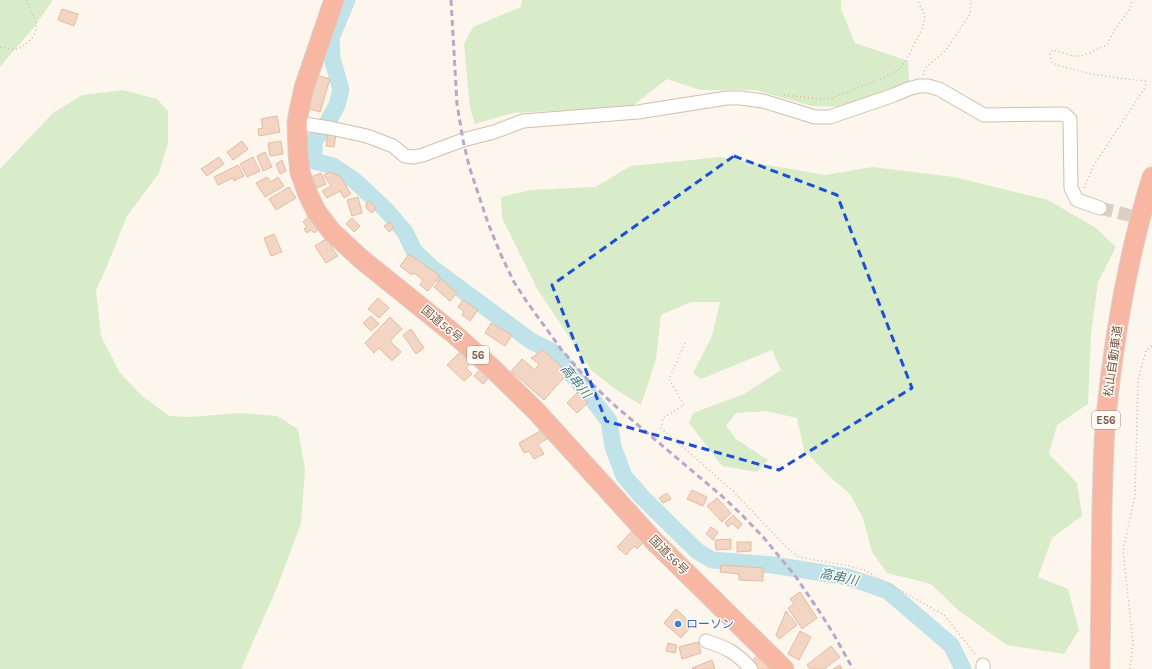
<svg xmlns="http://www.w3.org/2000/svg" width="1152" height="669" font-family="Karla,'Noto Sans JP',sans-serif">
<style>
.green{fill:#d8ecc9}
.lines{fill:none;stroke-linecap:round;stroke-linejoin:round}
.river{stroke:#bfe3e8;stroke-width:17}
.building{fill:#f3d5c3;stroke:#e6bba3}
.minor-tunnel{stroke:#dcd0c4;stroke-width:13;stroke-dasharray:13 6;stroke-linecap:butt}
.minor-casing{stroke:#d1beb0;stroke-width:15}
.highway-casing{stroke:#dad1cd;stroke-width:21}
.path{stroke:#d9b8a5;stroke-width:1.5;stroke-dasharray:1 3;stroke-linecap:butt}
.minor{stroke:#fff;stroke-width:13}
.highway{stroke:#f7b7a3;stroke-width:19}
.rail{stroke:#b9a8c9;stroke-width:3;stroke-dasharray:6 4;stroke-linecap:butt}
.marked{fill:none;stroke:#1d4ed8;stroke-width:3;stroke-dasharray:8 5;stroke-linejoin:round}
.shop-dot{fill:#3f7fe0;stroke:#fffaf3;stroke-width:1.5}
.labels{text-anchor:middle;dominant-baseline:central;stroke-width:3;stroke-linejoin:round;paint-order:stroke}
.shield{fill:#fffaf3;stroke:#a28b7f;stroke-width:1}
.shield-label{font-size:11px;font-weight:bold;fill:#7a5c4d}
.street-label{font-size:12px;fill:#7a5c4d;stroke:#fffaf3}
.shop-label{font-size:12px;fill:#366cbe;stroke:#fffaf3;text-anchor:start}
.water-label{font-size:13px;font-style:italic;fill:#437c86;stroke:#fffaf3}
</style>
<rect width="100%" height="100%" fill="#fdf6ec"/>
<path class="green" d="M0 0H53L34 27 0 67Z
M522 0H841V9L855 43 908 61 909 82 841 107 812 106 755 90H701L667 79 631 107 513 113 475 124 470 108 464 44 473 27 521 7Z
M123 90 157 99 168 111V143L159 173 127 216 107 266 96 290 101 336 120 373 142 396 169 416 189 417 240 413 277 416 298 429 305 469 301 523 278 585 241 669H0V169L53 113 82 95Z
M721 157 825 175 872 167 954 177 1048 200 1096 228 1116 247 1098 282 1091 334 1088 404 1057 425 1049 454 1077 483 1082 516 1052 538 1038 577 1068 589 1079 630 1064 654 1007 645 959 611 931 584 887 573 872 552 863 518 850 494 830 477 804 450 797 418 766 411 736 413 726 426 736 439 768 460 757 472 722 466 689 423 693 413 744 394 781 370 772 350 701 379 693 373 712 336 720 302H691L661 315 656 359 641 405 615 389 591 370 538 290 502 218 501 197 531 190 595 187 631 166Z"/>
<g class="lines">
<path class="river" d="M347 0 331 38 332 58 341 90 337 105 327 124 314 141V161L333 166 354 180 386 210 405 232 414 251 431 267 531 341 553 352 586 391 609 421 613 447 624 476 642 497 697 551 712 560 773 565 848 577 888 591 951 645 963 669"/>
</g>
<path class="building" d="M62 9 78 14 74 26 58 20Z
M316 75 330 79 320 112 306 108Z
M277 116 280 132 259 136 258 129 263 128 261 119Z
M328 132 336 133 334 147 326 146Z
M242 141 248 149 233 160 227 152Z
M281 141 283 154 270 156 268 143Z
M265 152 272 167 263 171 257 156Z
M219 157 224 164 207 176 201 169Z
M253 157 260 171 247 177 240 164Z
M282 160 286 171 280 174 276 164Z
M238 165 244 176 234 181 233 178 218 185 214 177Z
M330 172 340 176 351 194 344 198 340 191 327 198 322 191 331 186 324 175Z
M321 173 326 184 317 188 312 177Z
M267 177 271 182 278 177 284 186 265 197 256 183Z
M289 187 296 198 276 210 269 199Z
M358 197 362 213 352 216 347 200Z
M369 201 376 207 372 213 367 209 366 204Z
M310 215 321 227 314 233 311 230 307 233 304 229 307 227 303 222Z
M352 218 360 226 354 232 346 224Z
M390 222 394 228 389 232 384 226Z
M274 234 282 252 271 256 264 238Z
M326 239 338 256 326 263 315 246Z
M409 254 440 276 428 291 420 285 423 280 414 273 412 275 400 266Z
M441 279 457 293 450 301 434 287Z
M378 298 389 308 379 318 368 309Z
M463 300 478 310 470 321 462 315 464 312 458 307Z
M371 316 379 324 371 331 363 323Z
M390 317 402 329 390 341 401 352 392 361 379 348 374 353 365 343Z
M491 323 512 335 505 346 485 333Z
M411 329 424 348 416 354 403 335Z
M464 348 475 359 466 368 472 374 464 381 447 365Z
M543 350 568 373 544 400 511 371 522 359 535 370 539 364 531 358Z
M483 366 492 374 483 384 474 376Z
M578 392 588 403 577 413 567 403Z
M542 430 547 439 538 444 544 454 534 459 529 451 524 453 519 443Z
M692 490 707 497 703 506 687 499Z
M667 493 671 499 663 503 659 498Z
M717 498 731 513 722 522 707 506Z
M733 515 742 524 738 529 732 523 728 527 725 523Z
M711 527 718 532 713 540 706 534Z
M632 531 644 542 637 549 634 546 626 555 617 547Z
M731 539V549L716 550 715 540Z
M737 542H751V551L737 552Z
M721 565 763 568V581L739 580V574L720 572Z
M800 592 817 618 802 629 788 608 794 604 790 599Z
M676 609 693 625 681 638 664 623Z
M786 611 797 625 779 639 776 635Z
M800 631 811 637 799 660 788 654Z
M698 642 701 653 682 659 679 647Z
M668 643 677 645 675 653 666 651Z
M831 646 840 657 824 669H810L807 665Z
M758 655 771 669H756L750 663Z
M712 660 715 669H693L692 668Z
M840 665 842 669H833Z"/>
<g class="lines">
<path class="minor-tunnel" d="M1100 208 1152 221"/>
<defs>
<path id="minor" d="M297 123 330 128 367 136 393 146 405 156 414 157 423 155 463 140 494 132 523 121 638 112 727 98H741L763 101 815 117H830L894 95 908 89 919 86H928L939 89 984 115 1064 114 1070 119 1071 188 1077 200 1100 208
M706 641C727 648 736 652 751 669
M983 665V669"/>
<path id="highway" d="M334 0 304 88 299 111 297 123 298 153 300 172 307 192 316 211 332 232 360 258 453 333 492 368 536 411 655 542 784 669
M1100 669C1101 615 1101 562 1102 508 1103 478 1103 447 1106 417 1114 336 1128 255 1152 177"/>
</defs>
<use href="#minor" class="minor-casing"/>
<use href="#highway" class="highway-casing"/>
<path class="path" d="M0 47C5 48 11 50 16 49 26 47 38 34 36 24 35 17 30 9 27 3V0
M923 75 925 68 946 50 970 14 971 0
M784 95 822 99 832 98 890 75 901 68 910 53 923 27 925 15 917 0
M1084 188 1094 165 1146 86 1145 81C1114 78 1083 74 1052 63L1050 54 1053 50 1073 56H1082L1107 45 1115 29 1130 9 1132 0
M685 343 669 379 684 405 663 418 661 428 734 492 787 548 799 557 850 566 864 570 944 615 976 655
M1130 669 1133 642 1123 550 1135 496 1138 381 1146 350 1152 346"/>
<use href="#minor" class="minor"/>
<use href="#highway" class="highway"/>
<path class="rail" d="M451 0 457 104 463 140 469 166 488 223 501 255 514 282 527 302 561 349 586 378 613 404 723 497 742 515 764 538 796 577 821 614 833 633 853 669"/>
</g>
<path class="marked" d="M734 156 837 195 912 388 779 470 606 421 552 285Z"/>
<circle class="shop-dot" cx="678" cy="624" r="4"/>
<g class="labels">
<g class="shield">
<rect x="467" y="346" width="22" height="18" rx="3"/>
<rect x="1092" y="411" width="28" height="18" rx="3"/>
</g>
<g class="shield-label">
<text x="478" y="355">56</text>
<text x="1106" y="420">E56</text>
</g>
<g class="street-label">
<text transform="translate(442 324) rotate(40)">国道56号</text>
<text transform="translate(1113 361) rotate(-82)">松山自動車道</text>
<text transform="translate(669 555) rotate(45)">国道56号</text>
</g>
<g class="shop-label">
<text x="686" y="624">ローソン</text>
</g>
<g class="water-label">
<text transform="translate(576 381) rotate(51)">高串川</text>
<text transform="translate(839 577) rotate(12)">高串川</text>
</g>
</g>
</svg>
